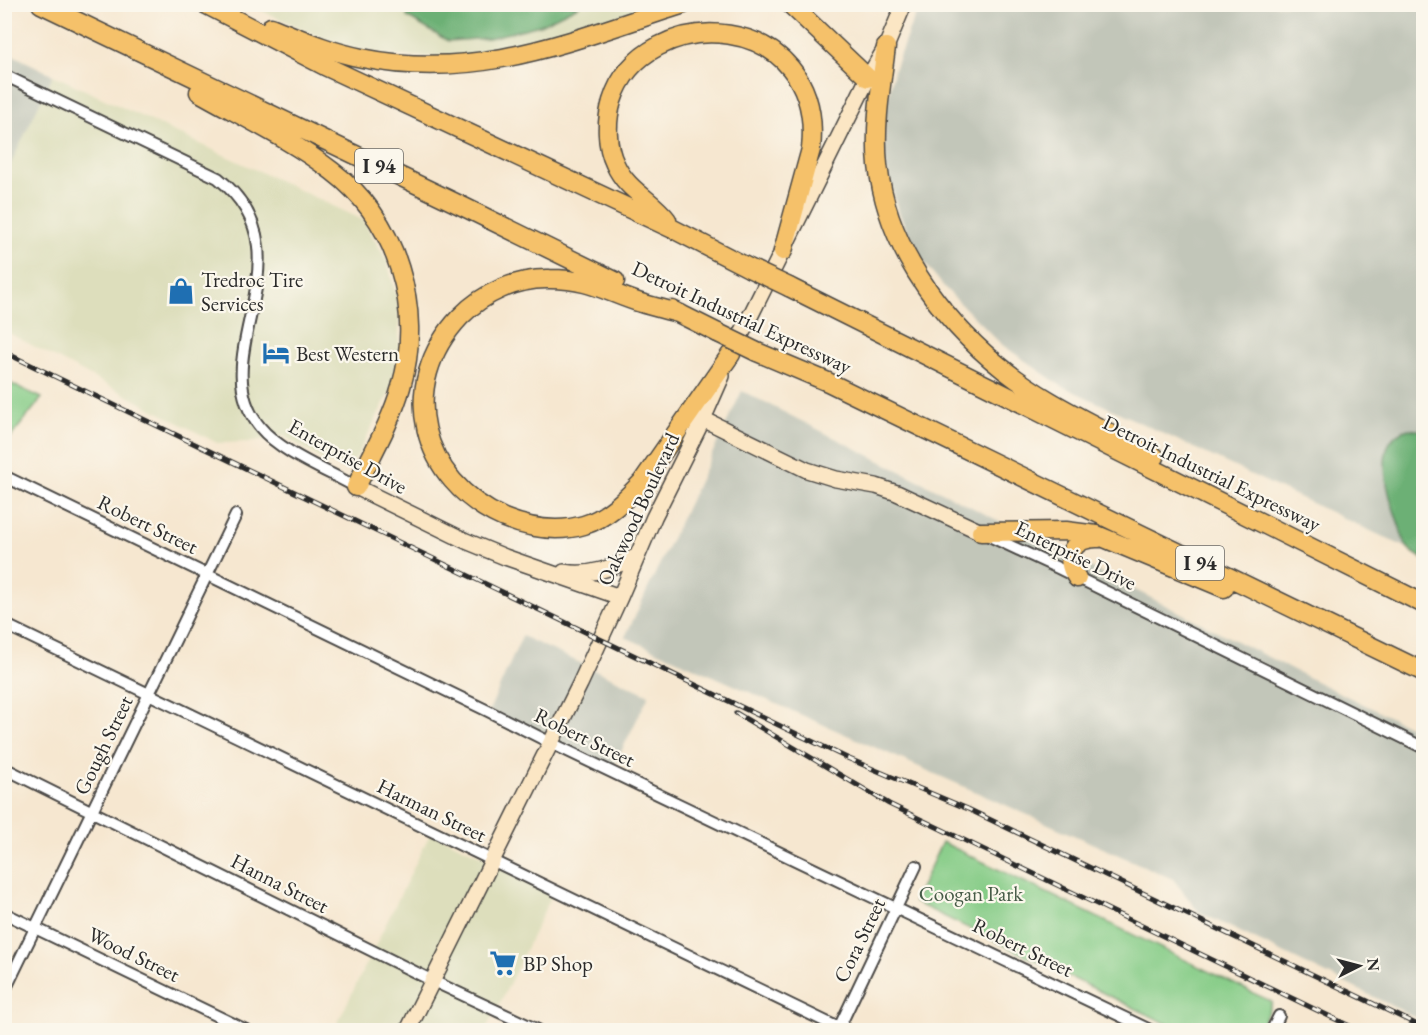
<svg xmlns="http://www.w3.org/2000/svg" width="1428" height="1035" font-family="'EB Garamond',serif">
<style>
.built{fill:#dddebc}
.industrial{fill:#c2c6b9}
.green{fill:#86cc87;stroke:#587c59;stroke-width:1.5}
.forest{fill:#6cb074;stroke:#4c6e50;stroke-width:1.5}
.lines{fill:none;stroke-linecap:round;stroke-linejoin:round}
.street-casing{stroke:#494744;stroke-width:14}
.secondary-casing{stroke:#494744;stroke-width:18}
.highway-casing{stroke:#494744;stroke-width:21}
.street{stroke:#fff;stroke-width:10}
.secondary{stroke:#fbe6c4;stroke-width:15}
.highway{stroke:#f5c16b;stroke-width:18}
.rail-casing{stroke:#2b2b2b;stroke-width:5}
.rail{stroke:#fbf7ec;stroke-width:3;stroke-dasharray:9;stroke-linecap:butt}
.highway-bridge-casing{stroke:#494744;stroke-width:21;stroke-linecap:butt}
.highway-bridge{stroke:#f5c16b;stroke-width:18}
.labels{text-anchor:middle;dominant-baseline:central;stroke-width:4.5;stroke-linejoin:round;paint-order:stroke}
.shield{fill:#fbf7ec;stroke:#696865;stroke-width:1.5}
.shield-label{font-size:20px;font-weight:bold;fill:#2b2b2b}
.poi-label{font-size:21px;fill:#2b2b2b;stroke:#fbf7ec;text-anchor:start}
.street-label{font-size:21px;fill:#2b2b2b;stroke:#fbf7ec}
.park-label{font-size:21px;fill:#465b47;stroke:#fbf7ec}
</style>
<rect width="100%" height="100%" fill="#fbf7ec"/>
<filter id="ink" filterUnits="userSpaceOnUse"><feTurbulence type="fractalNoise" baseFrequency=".0167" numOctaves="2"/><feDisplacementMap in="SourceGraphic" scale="12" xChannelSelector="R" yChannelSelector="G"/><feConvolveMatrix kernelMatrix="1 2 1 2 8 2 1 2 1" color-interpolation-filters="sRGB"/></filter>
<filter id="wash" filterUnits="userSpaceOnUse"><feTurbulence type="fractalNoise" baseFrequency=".008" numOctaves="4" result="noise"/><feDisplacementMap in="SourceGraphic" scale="24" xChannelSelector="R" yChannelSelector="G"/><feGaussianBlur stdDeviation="1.35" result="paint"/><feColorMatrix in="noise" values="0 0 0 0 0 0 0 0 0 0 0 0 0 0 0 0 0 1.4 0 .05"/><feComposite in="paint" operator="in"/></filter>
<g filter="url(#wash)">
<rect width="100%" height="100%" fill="#f6e7d0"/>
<path class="built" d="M249 5H655L513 49 475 57 396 56 359 50 322 38Z
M53 75 363 220 387 261 399 307V348L391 389 356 458 348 468 328 463 284 436 249 442 217 443 5 331 4 176Z
M431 832 554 890 503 997 485 1030H334Z"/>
<path class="industrial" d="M921 5H1423L1424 513 1407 548 1060 385 1001 344 945 288 919 256 898 211 885 162V114L894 70 909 30Z
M5 51 53 75 5 176Z
M742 391 1315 681 1423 733V1021L1199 912 1173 879 625 637Z
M522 636 649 695 611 772 489 711Z"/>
<path class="green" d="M5 381 42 398 5 444Z
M942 842 1272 1002 1260 1030H1180L914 902Z"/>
<path class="forest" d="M409 5V4L580 5 540 25 489 38 448 41 407 17Z
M1409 429 1423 431V559C1419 556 1412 553 1408 548 1403 543 1401 530 1398 522 1389 497 1369 438 1409 429Z"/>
</g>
<g filter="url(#ink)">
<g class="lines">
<defs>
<path id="street" d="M4 75 218 178C315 256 200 355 260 427 280 452 328 471 356 487
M4 476 488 711 551 743 1150 1030
M987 535 1058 568 1424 748
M4 624 843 1030
M4 768 433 981 538 1030
M4 913 246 1030
M4 992 236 515
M838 1030 916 866
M1272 1030 1279 1016"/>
<path id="secondary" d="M733 351 868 78 886 47 904 4
M703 419 807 470 836 479 876 486 897 493 981 532
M356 487 466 541 505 557 620 597
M564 572C590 577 613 567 636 557
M408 1030 580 684 620 597 654 517 703 419 722 376"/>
<path id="highway" d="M41 4 464 207 615 281
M205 4 325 66 673 229 749 268
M790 4 868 78
M271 27C301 39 330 52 362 58 479 82 574 39 684 4
M886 47C881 86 874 126 878 165 889 264 966 352 1050 401 1084 421 1120 438 1155 457
M199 92C243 117 292 140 332 171 397 220 424 309 401 387 391 422 372 454 356 487
M667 220C651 199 627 191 615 164 606 146 606 121 612 101 643 0 826 9 811 149L783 251
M789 287 1424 604
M672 310 718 333
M681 314C668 310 654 307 641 303 606 292 590 279 550 279 517 278 483 293 460 317 396 385 420 481 504 518 529 528 557 533 584 525 607 518 626 499 642 482L731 354
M757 352 828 382 1424 672
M981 532 1066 531 1097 535 1224 588
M1077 578C1062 556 1073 537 1099 538"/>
</defs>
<use href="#street" class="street-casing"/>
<use href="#secondary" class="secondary-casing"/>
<use href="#highway" class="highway-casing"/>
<use href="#street" class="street"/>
<use href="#secondary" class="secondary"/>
<use href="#highway" class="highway"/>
<defs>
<path id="rail" d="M4 352 847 758 968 809 1424 1028
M736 713 889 804 1358 1030"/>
</defs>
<use href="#rail" class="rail-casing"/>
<use href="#rail" class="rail"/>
<defs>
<path id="highway-bridge" d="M749 268 789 287
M718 333 757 352"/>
</defs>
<use href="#highway-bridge" class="highway-bridge-casing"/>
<use href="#highway-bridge" class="highway-bridge"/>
</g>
</g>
<defs>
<symbol id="shop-bare" viewBox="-9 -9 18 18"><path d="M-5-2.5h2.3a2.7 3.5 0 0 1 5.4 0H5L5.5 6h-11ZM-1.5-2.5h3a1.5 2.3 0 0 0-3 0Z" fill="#1f6fb2" stroke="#fbf7ec" stroke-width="2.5" paint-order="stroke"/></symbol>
<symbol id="hotel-bare" viewBox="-9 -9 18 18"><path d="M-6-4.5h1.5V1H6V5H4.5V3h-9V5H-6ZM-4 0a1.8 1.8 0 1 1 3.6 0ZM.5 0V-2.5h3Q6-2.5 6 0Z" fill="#1f6fb2" stroke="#fbf7ec" stroke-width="2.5" paint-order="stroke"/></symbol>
<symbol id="supermarket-bare" viewBox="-9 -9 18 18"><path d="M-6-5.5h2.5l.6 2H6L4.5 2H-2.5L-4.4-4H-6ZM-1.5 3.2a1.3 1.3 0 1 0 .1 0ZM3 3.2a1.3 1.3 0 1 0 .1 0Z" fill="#1f6fb2" stroke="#fbf7ec" stroke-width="2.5" paint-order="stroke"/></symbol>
</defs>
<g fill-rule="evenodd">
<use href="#shop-bare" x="162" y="272" width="38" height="38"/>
<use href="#hotel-bare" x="257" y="334" width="38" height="38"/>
<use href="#supermarket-bare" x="484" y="944" width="38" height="38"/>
</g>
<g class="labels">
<g class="shield">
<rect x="355" y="149" width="48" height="34" rx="4.5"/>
<rect x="1176" y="546" width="48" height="34" rx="4.5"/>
</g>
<g class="shield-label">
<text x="379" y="166">I 94</text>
<text x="1200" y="563">I 94</text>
</g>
<g class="poi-label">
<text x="201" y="279">Tredroc Tire<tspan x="201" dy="24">Services</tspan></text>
<text x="296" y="353">Best Western</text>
<text x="523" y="963">BP Shop</text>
</g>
<g class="street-label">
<text transform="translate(742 317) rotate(25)">Detroit Industrial Expressway</text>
<text transform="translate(348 456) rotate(29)">Enterprise Drive</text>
<text transform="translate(1212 473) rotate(26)">Detroit Industrial Expressway</text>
<text transform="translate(638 509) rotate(-65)">Oakwood Boulevard</text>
<text transform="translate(148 524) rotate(26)">Robert Street</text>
<text transform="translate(1076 555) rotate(26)">Enterprise Drive</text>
<text transform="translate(585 737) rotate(26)">Robert Street</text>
<text transform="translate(103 745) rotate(-64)">Gough Street</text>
<text transform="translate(432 810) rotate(26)">Harman Street</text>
<text transform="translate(280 883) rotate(27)">Hanna Street</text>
<text transform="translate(859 940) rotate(-64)">Cora Street</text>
<text transform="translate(1023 947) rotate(26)">Robert Street</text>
<text transform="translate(134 954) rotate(26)">Wood Street</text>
</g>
<g class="park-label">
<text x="971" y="893">Coogan Park</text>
</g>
</g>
<rect width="1428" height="1035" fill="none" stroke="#fbf7ec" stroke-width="24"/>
<g transform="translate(1359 966) rotate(84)" stroke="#fbf7ec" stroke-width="4.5" paint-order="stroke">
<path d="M0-4.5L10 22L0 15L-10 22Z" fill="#2b2b2b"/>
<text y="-9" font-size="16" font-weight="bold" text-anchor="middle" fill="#2b2b2b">N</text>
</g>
</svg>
